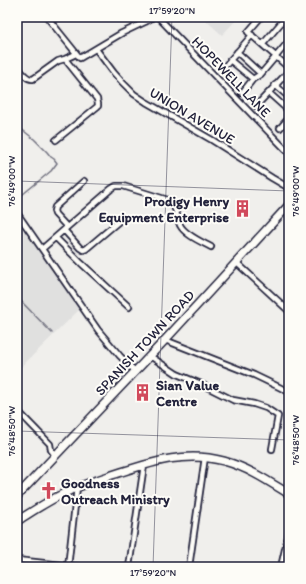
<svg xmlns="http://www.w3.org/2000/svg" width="306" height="584" font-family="Itim,sans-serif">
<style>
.built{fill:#e0e0df}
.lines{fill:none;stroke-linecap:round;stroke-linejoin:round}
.stream{stroke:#737381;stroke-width:1.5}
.minor-casing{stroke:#22223b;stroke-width:8}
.secondary-casing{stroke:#22223b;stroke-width:10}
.minor{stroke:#fdfcf7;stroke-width:4.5}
.secondary{stroke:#fdfcf7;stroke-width:7}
.ticks{fill:none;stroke:#22223b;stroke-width:1;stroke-opacity:0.45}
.labels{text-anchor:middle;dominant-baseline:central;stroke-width:4;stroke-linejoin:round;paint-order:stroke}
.street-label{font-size:14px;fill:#22223b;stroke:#fdfcf7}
.poi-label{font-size:14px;font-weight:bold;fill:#22223b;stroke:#fdfcf7;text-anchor:start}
.neatline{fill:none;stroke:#22223b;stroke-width:1.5}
.ticks-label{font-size:10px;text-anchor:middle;fill:#22223b}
</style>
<rect width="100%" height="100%" fill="#f0efec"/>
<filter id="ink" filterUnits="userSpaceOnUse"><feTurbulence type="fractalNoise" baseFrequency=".025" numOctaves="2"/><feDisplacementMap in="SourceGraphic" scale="8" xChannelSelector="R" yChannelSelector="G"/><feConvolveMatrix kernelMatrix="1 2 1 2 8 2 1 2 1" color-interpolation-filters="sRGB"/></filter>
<g filter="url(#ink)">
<path class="built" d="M202 17H239L222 35Z
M17 220 80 309 17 371Z"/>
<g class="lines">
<path class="stream" d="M17 122 20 128 34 139 47 152 51 157 54 159 57 163 51 171 17 199
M17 297 52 333"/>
<defs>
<path id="minor" d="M47 17 80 58 122 33 145 22 153 17
M158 17 289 153
M261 17 248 32 289 68
M263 44 286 17
M96 49 114 73 123 83 134 94 146 102 212 140 272 178 289 188
M237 52 261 74
M230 60 253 79
M226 65 252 35
M17 66C21 71 26 80 33 79L58 61 65 59 76 54
M275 85 289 97
M242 93 253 79 261 74 289 41
M269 93 289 111
M256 106 289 71
M280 128 289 118
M56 140 98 106V104L97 99 65 59
M17 213 98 330 120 356 136 372
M67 227 55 214 54 211 55 207 84 181
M64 230 80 248 83 250 86 249 118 222
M56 238 81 263 129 307
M42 249 111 189 116 186H123L171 201C176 208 177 217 180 225 185 235 202 242 211 247
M237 263 289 311
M165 340 254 375 279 387 289 392
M150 356 177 374 201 384 233 400 254 404 266 408 278 416 272 449
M17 410 50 444 51 450 56 456
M17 560 80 567
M68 567 77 487
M129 567 144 465
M189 567 205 457
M281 567 289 532"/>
<path id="secondary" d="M17 496 165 340 289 205
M17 521C33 511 49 500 67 492 81 485 97 480 112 475 150 463 184 450 224 461 249 468 268 481 289 494"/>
</defs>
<use href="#minor" class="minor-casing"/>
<use href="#secondary" class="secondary-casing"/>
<use href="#minor" class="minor"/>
<use href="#secondary" class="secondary"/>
</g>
</g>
<path class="ticks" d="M17 181 289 191M17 431 289 440M153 567 172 17"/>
<defs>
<symbol id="building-bare" viewBox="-9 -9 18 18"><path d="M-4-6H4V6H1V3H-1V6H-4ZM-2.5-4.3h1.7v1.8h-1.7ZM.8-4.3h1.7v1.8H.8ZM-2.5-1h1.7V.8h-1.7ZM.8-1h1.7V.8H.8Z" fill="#d1495b" stroke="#fdfcf7" stroke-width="2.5" paint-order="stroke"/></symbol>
<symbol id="church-bare" viewBox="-9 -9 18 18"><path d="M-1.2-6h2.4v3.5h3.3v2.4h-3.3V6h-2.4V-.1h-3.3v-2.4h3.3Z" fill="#d1495b" stroke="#fdfcf7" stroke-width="2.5" paint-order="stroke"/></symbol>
</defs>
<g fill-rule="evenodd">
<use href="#building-bare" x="230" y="196" width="25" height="25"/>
<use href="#building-bare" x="130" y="380" width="25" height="25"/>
<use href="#church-bare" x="36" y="478" width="25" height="25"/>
</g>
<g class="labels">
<g class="street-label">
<text transform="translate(231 77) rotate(46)">HOPEWELL LANE</text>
<text transform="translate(192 116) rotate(31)">UNION AVENUE</text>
<text transform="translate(145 343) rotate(-47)">SPANISH TOWN ROAD</text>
</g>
<g class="poi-label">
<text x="229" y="201" text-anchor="end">Prodigy Henry<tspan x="229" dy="16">Equipment Enterprise</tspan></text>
<text x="156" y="385">Sian Value<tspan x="156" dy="16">Centre</tspan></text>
<text x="61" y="483">Goodness<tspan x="61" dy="16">Outreach Ministry</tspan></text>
</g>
</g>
<rect width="306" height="584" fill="none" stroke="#fdfcf7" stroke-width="44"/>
<rect x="22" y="22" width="262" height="540" class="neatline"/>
<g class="ticks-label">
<text x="172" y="14">17°59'20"N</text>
<text transform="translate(11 181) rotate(-90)" y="4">76°49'00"W</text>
<text transform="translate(295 191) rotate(-90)" y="4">76°49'00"W</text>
<text transform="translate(11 431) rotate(-90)" y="4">76°48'50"W</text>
<text transform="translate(295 440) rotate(-90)" y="4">76°48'50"W</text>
<text x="153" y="576">17°59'20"N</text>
</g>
</svg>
